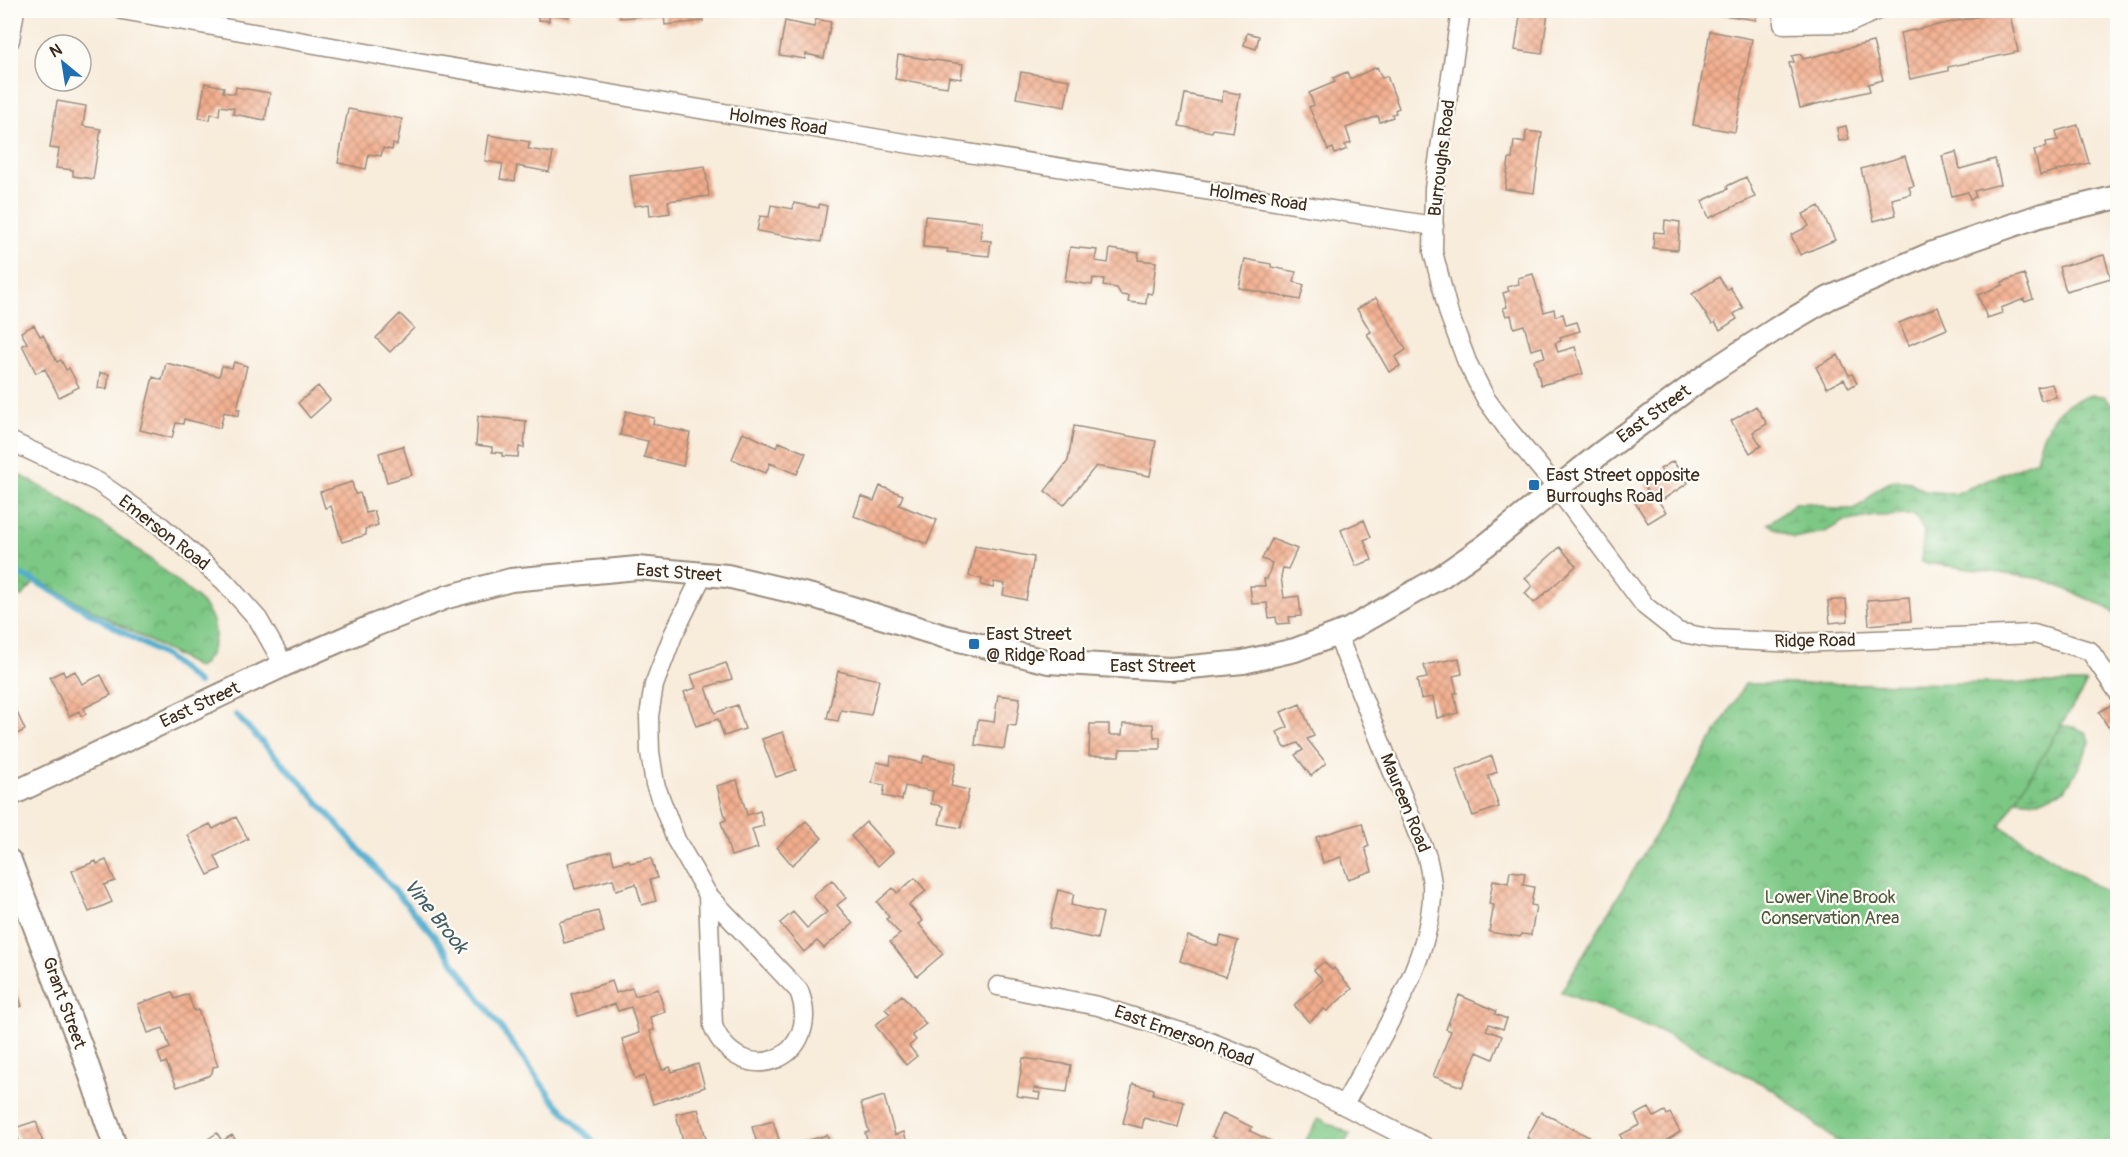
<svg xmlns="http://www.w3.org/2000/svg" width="2128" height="1157" font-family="Pangolin,sans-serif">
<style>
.wetland{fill:url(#wetland-marsh);stroke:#5c7952;stroke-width:1.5}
.park{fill:url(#park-crowns);stroke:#5c7952;stroke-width:1.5}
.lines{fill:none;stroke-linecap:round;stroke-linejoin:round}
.stream{stroke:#51adcf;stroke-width:6}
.building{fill:url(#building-cross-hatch)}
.minor-casing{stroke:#9a8b7c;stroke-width:21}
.tertiary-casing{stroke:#9a8b7c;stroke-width:26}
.minor{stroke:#fff;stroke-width:18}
.tertiary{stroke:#fff;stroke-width:22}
.poi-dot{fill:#1f6fb2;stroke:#fdfcf7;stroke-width:2}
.labels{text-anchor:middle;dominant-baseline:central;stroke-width:4.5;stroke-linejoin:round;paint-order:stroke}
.street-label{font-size:18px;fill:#3b2a1e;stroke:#fdfcf7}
.poi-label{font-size:18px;fill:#3b2a1e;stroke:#fdfcf7;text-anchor:start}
.park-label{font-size:18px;fill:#4f593d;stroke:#fdfcf7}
.water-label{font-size:20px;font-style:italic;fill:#445e65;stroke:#fdfcf7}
</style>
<defs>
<pattern id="wetland-marsh" width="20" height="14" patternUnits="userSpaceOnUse" patternTransform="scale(1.5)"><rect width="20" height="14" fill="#7dc885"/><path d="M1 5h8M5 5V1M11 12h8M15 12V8" fill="none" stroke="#68a36c"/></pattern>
<pattern id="park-crowns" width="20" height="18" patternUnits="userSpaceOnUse" patternTransform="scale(1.5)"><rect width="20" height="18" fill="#7dc885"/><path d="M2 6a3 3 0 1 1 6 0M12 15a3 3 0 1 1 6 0" fill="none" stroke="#68a36c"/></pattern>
<pattern id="building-cross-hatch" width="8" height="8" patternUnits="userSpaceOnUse" patternTransform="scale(1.5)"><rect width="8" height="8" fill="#f3af8f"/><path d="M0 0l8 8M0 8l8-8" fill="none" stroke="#c68f74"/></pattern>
</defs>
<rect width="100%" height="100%" fill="#fdfcf7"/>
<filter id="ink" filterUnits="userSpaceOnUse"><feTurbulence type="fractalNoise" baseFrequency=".0167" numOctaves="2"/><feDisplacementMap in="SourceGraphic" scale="12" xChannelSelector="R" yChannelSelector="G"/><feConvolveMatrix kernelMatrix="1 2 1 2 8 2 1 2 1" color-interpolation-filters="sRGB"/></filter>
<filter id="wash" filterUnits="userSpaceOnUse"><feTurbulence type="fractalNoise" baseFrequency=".008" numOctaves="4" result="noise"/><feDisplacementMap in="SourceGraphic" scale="24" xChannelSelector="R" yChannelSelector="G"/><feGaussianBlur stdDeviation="1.35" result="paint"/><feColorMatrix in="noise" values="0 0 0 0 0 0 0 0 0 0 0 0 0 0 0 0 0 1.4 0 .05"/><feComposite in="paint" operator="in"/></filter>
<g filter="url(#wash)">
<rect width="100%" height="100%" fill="#f8ecdb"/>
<path class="wetland" d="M2091 395 2104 396 2117 408V615L2104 606 2042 579 1921 562 1924 532 1915 515 1875 516 1842 522 1825 532 1793 538 1768 524 1795 503H1812L1832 509H1853L1864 503 1877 489 1894 480 1910 482 1925 491 1955 494 2036 460C2040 440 2048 419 2065 406 2071 401 2083 398 2091 395Z
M1970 713 2073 727 2085 732 2090 742 2079 767 2065 790 2039 801 1965 795Z"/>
<path class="park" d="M11 470C70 502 127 538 178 582 189 592 203 601 210 614 220 633 214 655 199 668L37 580 21 597 11 593Z
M2087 683 2000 826 2117 899V1146H1842L1774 1090 1660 1031 1561 992 1745 684Z
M1318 1118 1350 1134 1343 1146H1303Z"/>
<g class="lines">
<path class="stream" d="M10 570 31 579 168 658 198 683
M236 715 304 786 436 938 553 1100 598 1146"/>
</g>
<g id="blocks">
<path class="building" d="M532 10H569V17L549 14V21L538 20V13Z
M619 10H702L703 21 665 25 664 14 620 18Z
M1521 10H1556V14L1548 13 1542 54 1515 50Z
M1711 10H1757L1756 20 1711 13Z
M1987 10H2009L2018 52 1948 67V71L1910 79 1900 33 1981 16 1980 12Z
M816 19 831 22 824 58 806 54 805 59 779 55 785 21 814 27Z
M1710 31 1752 39 1735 132 1693 125Z
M1247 33 1259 36 1256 49 1244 45Z
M1873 42 1883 80 1868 84 1870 91 1800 108 1789 63 1794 62 1792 56 1801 54 1803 59Z
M898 55 963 64 961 79 949 77 947 87 895 79Z
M1377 67 1382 78 1387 76 1399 108 1395 110 1396 113 1392 114 1393 117 1380 122 1378 116 1346 128 1351 143 1345 145 1347 149 1335 154 1333 148 1328 150 1309 107 1314 105 1309 93 1335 82 1333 78 1347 72 1350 79Z
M1021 72 1070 80 1065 107 1016 98Z
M205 83 224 87 223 92 235 94 236 87 270 93 265 120 233 114 234 108 220 106 219 115 211 114 210 120 199 118Z
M1223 91 1240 94 1233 132 1213 129 1212 132 1179 126 1185 94 1222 101Z
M57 101 86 106 83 126 101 129 93 179 73 176V170L56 168 59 149 50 148Z
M348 109 402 119 397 145 393 144 392 150 383 148 381 156 369 154 366 169 338 163Z
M2078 125 2089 163 2040 175 2034 150 2047 147 2046 142 2058 140 2056 131Z
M1846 126 1849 139 1839 141 1837 128Z
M1526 131 1542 133 1534 193 1505 189 1509 159H1512L1514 141 1525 143Z
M489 135 530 142 528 149 553 153 549 172 517 166 515 181 500 179 503 164 485 161Z
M1956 152 1960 169 1995 159 2001 184 1974 191 1976 197 1970 199 1968 192 1952 196 1942 156Z
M1905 156 1914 186 1909 187 1911 194 1892 199 1896 215 1874 221 1861 169Z
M705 166 709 196 668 201 670 213 650 216 649 204 634 206 630 176Z
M1746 177 1755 197 1709 218 1702 201 1728 189 1727 186Z
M794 203 819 208V204L827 206 821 242 757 231 760 216 769 217 771 205 793 209Z
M1819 206 1835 240 1800 255 1791 235 1809 226 1803 214Z
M925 216 982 222 980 240 991 241 989 256 947 252 948 249 923 247Z
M1665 220 1680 222 1678 250 1653 248 1654 232 1664 233Z
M1070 247 1097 250 1095 261 1108 263 1110 249 1139 253 1138 260 1156 262 1152 294 1147 293 1146 304 1128 302 1129 296 1121 295 1117 288 1103 286 1104 279 1093 278 1092 285 1065 281Z
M2104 255 2111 278 2066 291 2059 267Z
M1245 259 1271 264V267L1296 272 1294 282 1304 285 1300 300 1239 288Z
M1533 274 1544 312 1554 309 1555 316 1563 314 1566 325 1577 322 1580 331 1560 337 1561 341 1555 343 1558 352 1575 347 1583 374 1541 385 1534 360 1545 357 1542 347 1531 350 1524 325 1514 328 1511 315 1506 316 1503 308 1507 307 1503 293 1509 291 1507 287 1519 284 1518 278Z
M2024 274 2033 299 2025 302 2024 299 2001 308 2002 313 1987 318 1978 295 2003 285 2002 282Z
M1719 277 1727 290 1730 287 1743 308 1734 314 1737 319 1720 330 1715 322 1712 324 1692 294Z
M1376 298 1406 350 1395 357 1400 366 1389 372 1367 334 1371 332 1357 309Z
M1938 307 1947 329 1909 345 1899 323Z
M400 314 414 328 390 352 376 338Z
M34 325 40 336 43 335 57 362 61 360 66 370 69 368 79 387 59 397 45 369 36 373 22 345 27 343 21 332Z
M1838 355 1849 375 1852 374 1857 383 1849 388 1844 379 1827 388 1816 367Z
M234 362 247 366 237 409H240L238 416 224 412 220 428 184 419 183 424 176 423 172 438 140 430 153 377 162 380 166 363 219 376 222 366 232 368Z
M100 373 109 374 107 389 98 388Z
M2052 384 2056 397 2041 400 2037 387Z
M318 386 330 400 310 418 298 403Z
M1756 406 1767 424 1753 432 1761 446 1750 453 1731 421Z
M626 411 654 418 653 424 690 433 683 466 644 457 648 441 620 435Z
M478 416 526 421 524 448 519 447 518 457 502 456V453L492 452V447L476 445Z
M1074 426 1156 441 1150 476 1096 466 1064 505 1045 491 1068 461Z
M743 432 777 448 779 442 806 453 797 474 770 463 766 473 732 459Z
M403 446 412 475 387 482 379 453Z
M1673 461 1688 483 1659 502 1666 512 1648 523 1634 501 1648 492 1644 485 1650 481 1648 478 1653 474 1656 478 1663 473 1660 469Z
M352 482 355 494 360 493 366 513 374 511 378 525 365 529 366 535 342 542 331 506 325 508 320 492Z
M880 486 903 495 899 505 937 520 927 544 854 516 861 496 874 501Z
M1364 520 1371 537 1364 540 1372 560 1356 566 1341 530Z
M1272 539 1297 549 1288 569 1283 568 1281 577 1284 598 1299 596 1301 616 1289 617 1290 623 1277 624 1276 617 1269 618 1267 603 1252 604 1250 586H1265L1264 579H1267L1272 563 1262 559Z
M975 546 1034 557 1026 600 1003 595 1005 584 994 582 993 588 981 585 982 579 969 576Z
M1560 547 1576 566 1534 603 1525 593 1532 586 1525 578Z
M1909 597 1911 621 1869 625 1867 600Z
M1846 599 1848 621 1830 623 1828 601Z
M1459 658 1462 674 1453 676 1457 693H1454L1458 713 1437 718 1433 697 1421 699 1417 680 1427 678 1424 665Z
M726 663 732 679 706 687 715 713 737 705 745 729 724 736 718 719 696 726 684 692 696 688 691 675Z
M63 671 65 676 75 671 82 684 101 675 111 695 84 708 86 714 81 716 79 711 69 716 50 677Z
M838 671 879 680 871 715 841 710 838 721 827 719Z
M998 695 1020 698 1016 726 1008 725 1004 749 975 745 978 720 994 722Z
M2116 702 2118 721 2108 727 2099 712Z
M1300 704 1314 736 1307 739 1326 763 1311 776 1295 755 1303 750 1298 743 1285 748 1277 732 1288 727 1281 712Z
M15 708 25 730 15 735 17 740 10 743V710Z
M1090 724H1109V735H1122L1123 724H1153L1154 737H1160V749H1120L1119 756H1089Z
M783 732 796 770 776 777 762 739Z
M891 756 922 763 924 756 956 763 951 786 969 790 961 828 939 824 943 806 931 804 933 791 905 786 902 800 883 796 885 785 872 783 877 762 890 765Z
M1492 756 1497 772 1488 776 1499 807 1473 816 1456 770Z
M737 780 747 815 760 811 764 826 752 829 758 848 731 856 721 822 726 820 717 786Z
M236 817 248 839 215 856 221 869 208 875 188 835 210 824 213 829Z
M806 821 822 838 792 865 777 847Z
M866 822 893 852 878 866 851 836Z
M1362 823 1369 846 1365 848 1372 871 1348 879 1341 857 1323 863 1316 837Z
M611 851 614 864 629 860 630 863 651 858 657 878 650 880 656 901 642 905 636 884 616 890 613 879 575 889 568 863Z
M106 860 115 881 104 885 112 902 89 912 72 871 96 861 97 864Z
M1510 871 1525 873 1523 885 1534 887 1531 905 1536 906 1531 935 1521 934 1520 937 1489 932 1494 905 1489 904 1493 880 1508 883Z
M915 878 926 891 909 905 923 921 919 924 943 954 917 976 890 942 900 934 886 919 889 917 877 902 893 888 897 893Z
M832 880 846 898 837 905 853 924 824 948 817 941 804 952 780 923 793 912 807 928 827 912 813 896Z
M1058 890 1074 894 1071 905 1103 913 1097 939 1049 928Z
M598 911 604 932 564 943 559 922Z
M1188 936 1218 946 1221 936 1238 941 1226 977 1180 961Z
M1324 962 1332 970 1334 968 1352 989 1327 1011 1324 1009 1309 1022 1294 1005 1323 980 1314 970Z
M612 981 616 993 632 988 635 996 658 989 665 1012 650 1017 654 1030 650 1031 662 1070 670 1067 672 1072 698 1064 705 1087 653 1104 644 1076 635 1079 622 1039 639 1033 631 1007 618 1011 615 1004 578 1016 571 994Z
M14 982 22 1006 10 1010V983Z
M172 992 175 999 188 994 194 1011 198 1010 218 1066 213 1067 212 1073 208 1076 177 1087 166 1062 162 1064 158 1053 170 1048 163 1028 148 1033 138 1004Z
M902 995 926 1024 912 1035 916 1040 909 1046 917 1056 906 1065 875 1025 890 1014 885 1009Z
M1459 995 1496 1011 1495 1014 1507 1019 1503 1029 1489 1024 1486 1030 1502 1036 1493 1059 1477 1052 1462 1087 1433 1076 1451 1031 1446 1029Z
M1023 1058 1071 1065 1067 1092 1034 1088V1092L1040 1093 1039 1099 1017 1096Z
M1133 1084 1154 1089 1153 1094 1184 1102 1178 1127 1144 1118 1142 1128 1123 1123Z
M884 1096 895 1135 904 1132 908 1146H857L868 1143 865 1133 869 1132 861 1103Z
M1649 1108 1654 1117 1665 1111 1667 1115 1670 1113 1680 1132 1667 1140 1668 1143 1661 1146H1626L1620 1135 1640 1125 1635 1115Z
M698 1109 708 1146H684L676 1114Z
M1541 1112 1591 1138 1586 1146H1544L1527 1138Z
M1223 1113 1252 1127 1250 1131 1273 1142 1271 1146H1232L1212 1136Z
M36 1121 44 1146H14L20 1144 15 1128Z
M773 1121 781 1146H758L752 1127Z
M217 1133 222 1141 232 1135 240 1146H205L202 1143Z
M827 1135 830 1146H790Z"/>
</g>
</g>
<g filter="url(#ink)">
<use href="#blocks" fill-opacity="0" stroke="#9a8b7c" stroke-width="1.5"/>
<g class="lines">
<defs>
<path id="minor" d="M122 10 406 60 910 144 1434 226
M1461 10 1434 188 1433 252 1449 314 1467 362 1486 399 1507 428 1557 488 1645 606 1678 632 1713 639 1796 643 2034 634 2090 651 2118 692
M1784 10 1783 24 1849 23 1878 10
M10 40 15 10
M10 441 98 482 161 526 224 581 258 619 284 665
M703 574 673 635 654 685 649 716 650 752 655 784 676 840 708 895 799 991C825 1058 741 1093 713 1026L708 895
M1337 634 1427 857C1429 866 1431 875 1432 884 1436 954 1376 1045 1344 1105
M998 986 1098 1006 1203 1039 1253 1059 1424 1146"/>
<path id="tertiary" d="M10 795 284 665 375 625 447 597 511 580 637 568 727 576 816 597 943 636 1049 662 1064 663 1170 669 1243 662 1295 650 1348 630 1442 576 1485 546 1601 453 1712 371 1776 329 1829 298 1933 253 2039 216 2118 197
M10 861 82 1050 115 1146"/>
</defs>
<use href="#minor" class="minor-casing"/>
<use href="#tertiary" class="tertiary-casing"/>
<use href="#minor" class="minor"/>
<use href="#tertiary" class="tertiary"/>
</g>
</g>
<g class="poi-dot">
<rect x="1528" y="479" width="12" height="12" rx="3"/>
<rect x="968" y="638" width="12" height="12" rx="3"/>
</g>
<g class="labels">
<g class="street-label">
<text transform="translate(778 122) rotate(9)">Holmes Road</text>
<text transform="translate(1442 158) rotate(-83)">Burroughs Road</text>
<text transform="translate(1258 198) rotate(9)">Holmes Road</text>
<text transform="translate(1654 414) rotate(-36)">East Street</text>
<text transform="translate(164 533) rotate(38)">Emerson Road</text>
<text transform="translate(679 573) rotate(4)">East Street</text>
<text transform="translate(1815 641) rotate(-1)">Ridge Road</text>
<text x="1153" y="666">East Street</text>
<text transform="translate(200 705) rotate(-25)">East Street</text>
<text transform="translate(1405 803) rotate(68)">Maureen Road</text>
<text transform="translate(64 1003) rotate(70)">Grant Street</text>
<text transform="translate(1184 1036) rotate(20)">East Emerson Road</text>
</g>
<g class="poi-label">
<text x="1546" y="475">East Street opposite<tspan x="1546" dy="21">Burroughs Road</tspan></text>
<text x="986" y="634">East Street<tspan x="986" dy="21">@ Ridge Road</tspan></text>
</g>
<g class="park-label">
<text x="1830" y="897">Lower Vine Brook<tspan x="1830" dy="21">Conservation Area</tspan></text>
</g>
<g class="water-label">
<text transform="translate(436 916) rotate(51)">Vine Brook</text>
</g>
</g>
<rect width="2128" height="1157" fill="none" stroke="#fdfcf7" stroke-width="36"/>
<g transform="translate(63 63) rotate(330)"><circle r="28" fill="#fdfcf7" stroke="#afa8a0" stroke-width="1.5"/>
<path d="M0-4.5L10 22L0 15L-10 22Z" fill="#1f6fb2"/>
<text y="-9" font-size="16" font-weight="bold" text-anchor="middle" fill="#3b2a1e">N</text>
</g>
</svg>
